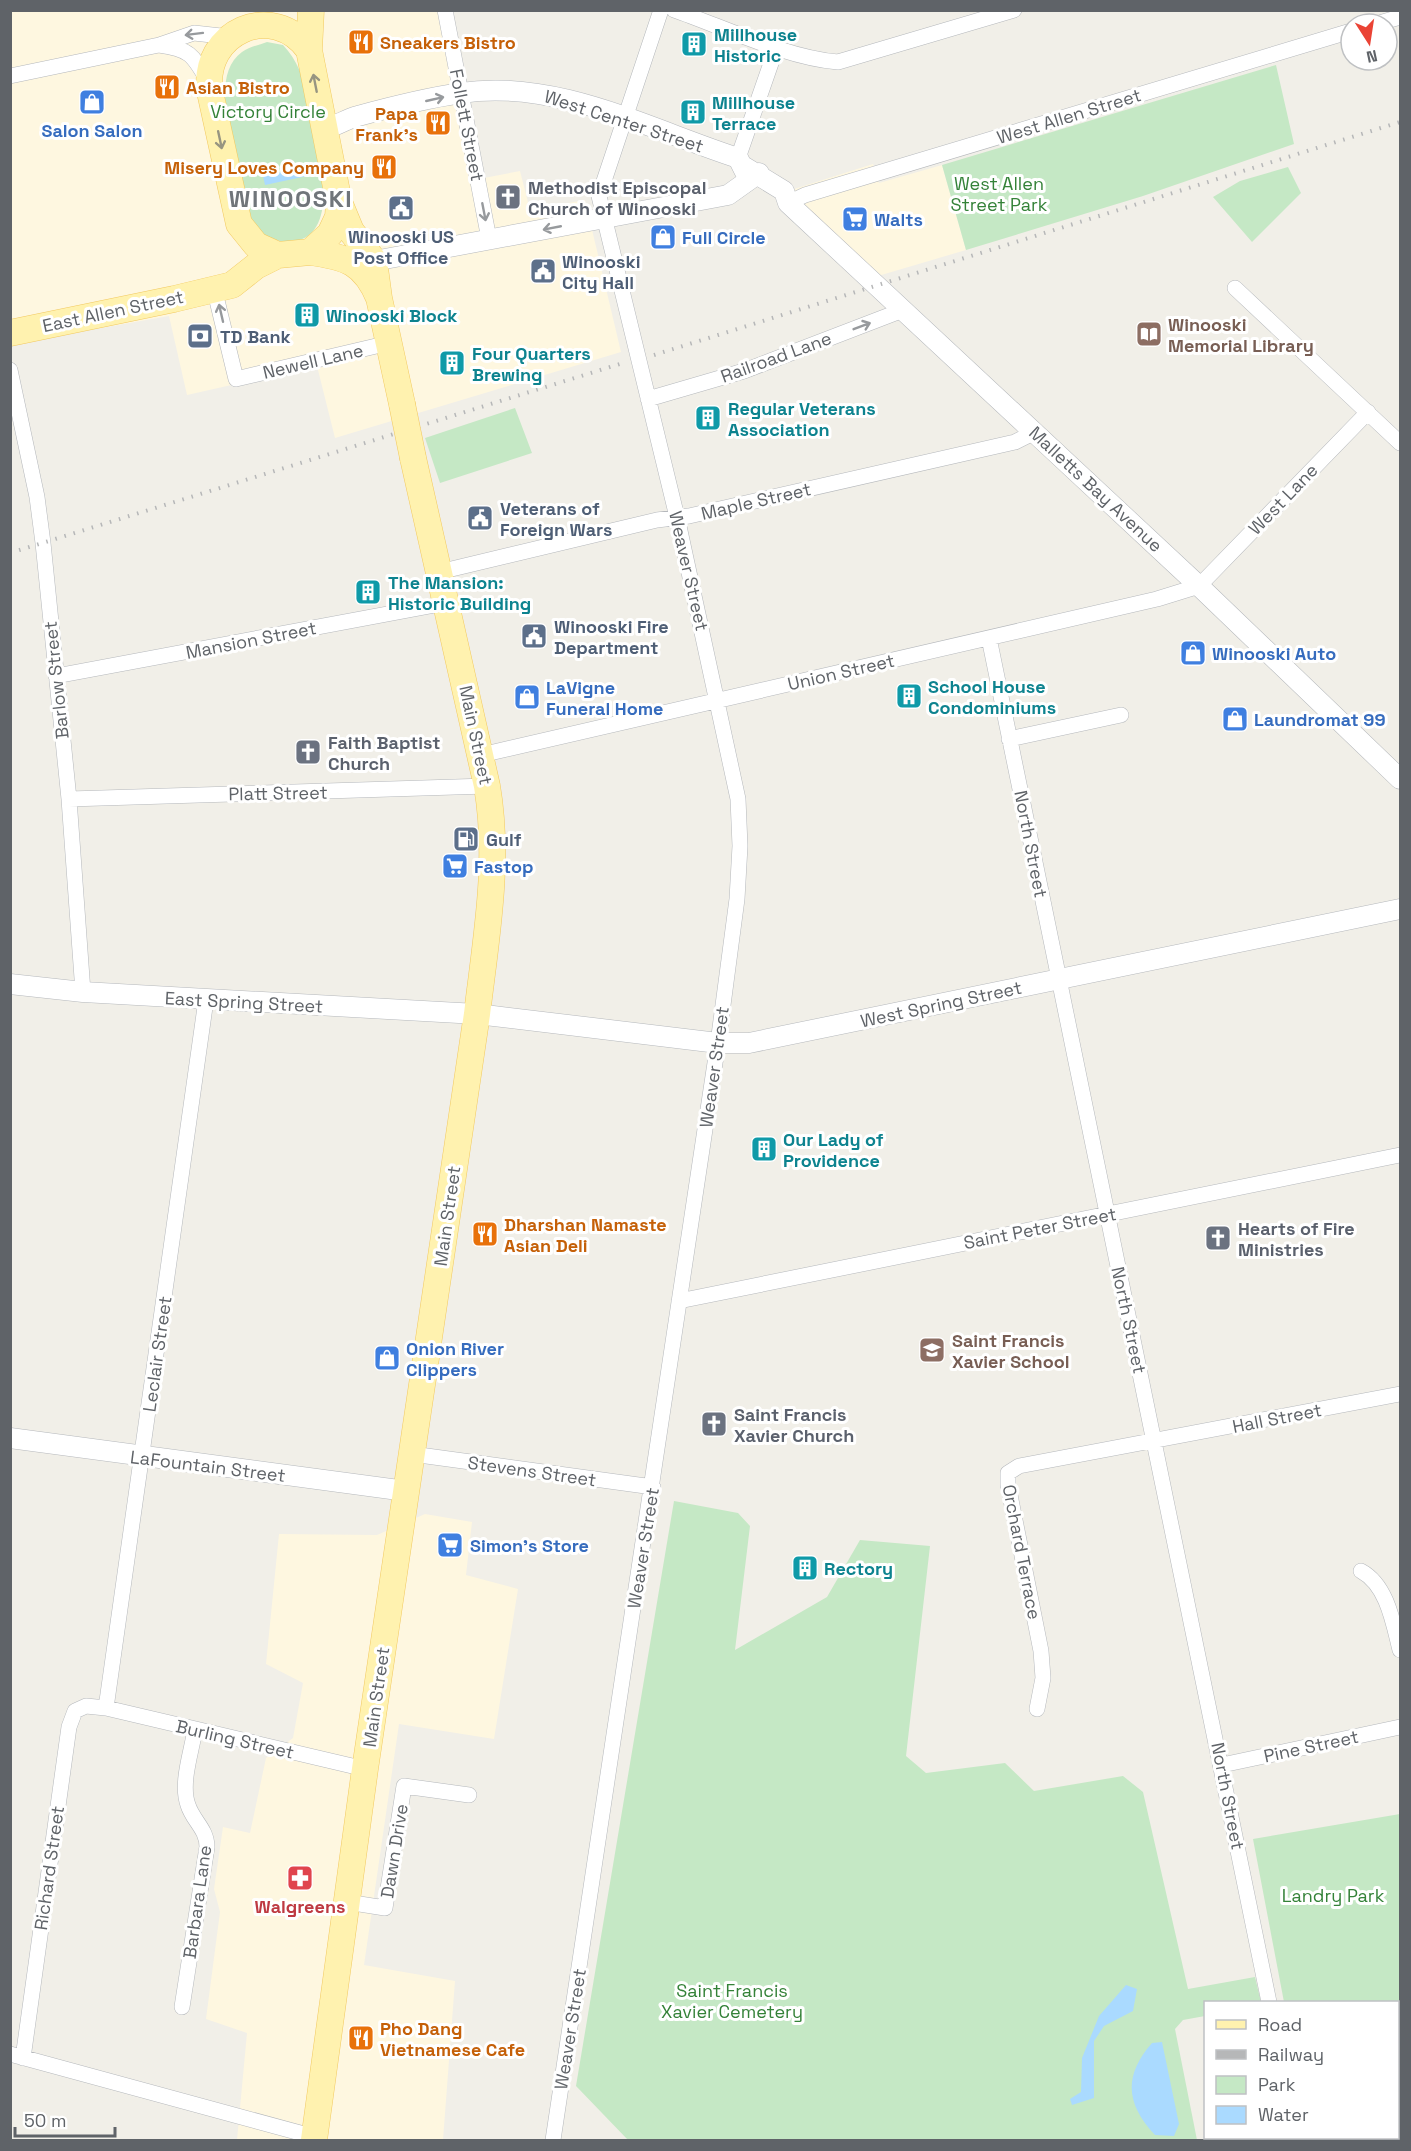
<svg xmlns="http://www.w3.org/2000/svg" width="1411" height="2151" font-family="'Space Grotesk',sans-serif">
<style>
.commercial{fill:#fef7e0}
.green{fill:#c5e8c5}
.water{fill:#aadaff}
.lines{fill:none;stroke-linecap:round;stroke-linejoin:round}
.minor-casing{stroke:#b5b8bc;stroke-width:16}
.tertiary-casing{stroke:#b5b8bc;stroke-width:21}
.primary-casing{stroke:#f2c960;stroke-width:27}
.minor{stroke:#fff;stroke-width:15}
.tertiary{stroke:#fff;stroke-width:20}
.primary{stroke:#fff2af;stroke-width:26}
.rail{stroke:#b6b7b8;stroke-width:4;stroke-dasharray:1.5 8;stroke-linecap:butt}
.primary-bridge-casing{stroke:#f2c960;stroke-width:27;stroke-linecap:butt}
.primary-bridge{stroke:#fff2af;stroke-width:26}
.oneway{stroke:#979a9d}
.oneway2{stroke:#979581}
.labels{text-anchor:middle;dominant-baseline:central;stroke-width:6;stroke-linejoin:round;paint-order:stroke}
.culture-label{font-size:18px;font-weight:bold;fill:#0d838f;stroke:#fff;text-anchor:start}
.food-label{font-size:18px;font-weight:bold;fill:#c56008;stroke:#fff;text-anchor:start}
.park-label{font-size:18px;fill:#348238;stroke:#fff}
.street-label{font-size:18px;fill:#5f6368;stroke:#fff}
.shop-label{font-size:18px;font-weight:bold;fill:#366cbe;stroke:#fff;text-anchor:start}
.worship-label{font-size:18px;font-weight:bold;fill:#5b616d;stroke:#fff;text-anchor:start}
.service-label{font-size:18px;font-weight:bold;fill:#4e5e75;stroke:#fff;text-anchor:start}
.education-label{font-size:18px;font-weight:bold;fill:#785e54;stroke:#fff;text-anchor:start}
.health-label{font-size:18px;font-weight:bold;fill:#be3a42;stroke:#fff}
.district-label{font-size:24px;font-weight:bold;letter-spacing:1.5px;fill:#70757a;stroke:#fff}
</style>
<rect width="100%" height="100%" fill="#f1efe8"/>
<path class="commercial" d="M450 10 484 178 520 171 530 210 585 200 621 352 335 438 317 366 187 395 169 316 11 344V11Z
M873 164 879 183 942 165 966 250 861 281 791 190Z
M425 1514 472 1522 466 1575 518 1589 494 1739 399 1724 364 1965 455 1981 443 2140H237L247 2033 206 2019 220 1912 214 1889 223 1827 250 1833 266 1758 293 1738 303 1683 266 1664 279 1534 377 1535Z"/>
<path class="green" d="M267 42 283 45C311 74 312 123 320 160 326 192 330 248 280 241 270 239 260 234 253 226 246 216 243 186 240 173 233 141 209 76 242 52 249 47 259 45 267 42Z
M1276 65 1294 144 1143 196 966 250 942 165Z
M1288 167 1301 193 1252 242 1213 197 1240 181Z
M515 408 532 453 440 483 425 438Z
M674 1501 738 1513 750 1526 735 1650 827 1597 860 1540 930 1546 906 1756 926 1773 1005 1763 1034 1791 1123 1776 1143 1792 1188 1989 1255 1977 1261 2002H1206L1205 2016 1183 2020 1175 2029 1197 2140H628L576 2086Z
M1400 1814V2108L1398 2095V2002H1284L1253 1839Z"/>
<path class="water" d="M305 167 307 176 265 185 263 176Z
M1126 1985 1137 1989 1133 2011 1104 2026 1094 2041V2098L1072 2105 1070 2099 1081 2092 1082 2058 1099 2016Z
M1162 2042 1179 2124 1174 2136 1155 2135C1126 2104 1123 2076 1152 2043Z"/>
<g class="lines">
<defs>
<path id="minor" d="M445 10 489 239
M674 10C723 27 787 58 838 62L1014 10
M1376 24 1400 17
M159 45C190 49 193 55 208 81
M10 76 159 45 194 33 230 37
M738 158 777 46
M788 203 805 195 1351 31
M214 288 236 379 389 343
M1235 288 1400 443
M10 370 37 497 43 543 69 799 83 992
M648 399 744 371 903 310
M439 572 657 520 689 516 1015 442 1035 432
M989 638 1269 2002
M56 676 446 603
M1009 739 1121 715
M481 755 1157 599 1199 586 1368 412
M69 799 487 786
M679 1301 1400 1155
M412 1454 653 1487
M1361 1571C1387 1585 1393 1622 1400 1650
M106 1708 206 1000
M1037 1709 1043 1678 1041 1651 1008 1485V1473L1019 1466 1400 1394
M1222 1765 1400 1727
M347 1902 385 1908 404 1786 469 1795
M182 2007 207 1847C207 1829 193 1821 188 1805 180 1783 192 1751 195 1729
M10 2054 315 2137
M23 2058 69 1727 75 1711 86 1706 106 1708 365 1769
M1295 2138 1296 2140
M553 2140 718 1043 737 899 740 846 738 799 677 517 599 196 661 10"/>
<path id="tertiary" d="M324 129C337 126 346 119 358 116 391 107 427 98 461 93 555 78 651 130 738 158L747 176
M743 166 784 191 788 203 1199 586 1400 779
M374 261 728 195 759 173
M10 984 83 992 477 1014 718 1043H749L1400 909
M10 1438 406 1491"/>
<path id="primary" d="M311 10 309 50 339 202 351 231 374 261 379 298
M309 50C273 0 201 32 210 92L239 224 256 245 278 255 310 252 330 234 338 217 339 202
M310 252C346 257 364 262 379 298L402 404
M10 333 174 299 232 285 256 266 278 255
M314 2140 365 1769 477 1014C486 938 500 862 487 786L413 458"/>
</defs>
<use href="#minor" class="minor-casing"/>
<use href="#tertiary" class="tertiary-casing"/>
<use href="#primary" class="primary-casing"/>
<use href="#minor" class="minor"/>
<use href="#tertiary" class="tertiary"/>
<use href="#primary" class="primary"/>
<path class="rail" d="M654 355 1400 122
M10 553 623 363"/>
<defs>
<path id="primary-bridge" d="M402 404 413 458"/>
</defs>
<use href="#primary-bridge" class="primary-bridge-casing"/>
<use href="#primary-bridge" class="primary-bridge"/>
</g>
<defs><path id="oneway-shaft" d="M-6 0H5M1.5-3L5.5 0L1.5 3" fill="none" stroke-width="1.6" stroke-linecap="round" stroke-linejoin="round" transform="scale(1.5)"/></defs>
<g class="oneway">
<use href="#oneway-shaft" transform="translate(194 34) rotate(173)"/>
<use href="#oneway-shaft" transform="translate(435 99) rotate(-13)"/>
<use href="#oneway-shaft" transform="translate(484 212) rotate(79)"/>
<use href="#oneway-shaft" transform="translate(552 228) rotate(169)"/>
<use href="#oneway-shaft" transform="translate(221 313) rotate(-103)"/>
<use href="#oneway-shaft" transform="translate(862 326) rotate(-21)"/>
</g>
<g class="oneway2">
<use href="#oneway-shaft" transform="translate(315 83) rotate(-101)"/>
<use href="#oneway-shaft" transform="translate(220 140) rotate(78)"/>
</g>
<defs>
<symbol id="restaurant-square" viewBox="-11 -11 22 22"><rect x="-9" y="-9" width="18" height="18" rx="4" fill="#e8710a" stroke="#fff"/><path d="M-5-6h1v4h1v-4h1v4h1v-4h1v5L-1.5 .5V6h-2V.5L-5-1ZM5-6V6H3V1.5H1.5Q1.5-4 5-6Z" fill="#fff"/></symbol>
<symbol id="building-square" viewBox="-11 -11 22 22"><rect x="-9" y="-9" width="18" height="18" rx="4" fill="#0f9aa8" stroke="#fff"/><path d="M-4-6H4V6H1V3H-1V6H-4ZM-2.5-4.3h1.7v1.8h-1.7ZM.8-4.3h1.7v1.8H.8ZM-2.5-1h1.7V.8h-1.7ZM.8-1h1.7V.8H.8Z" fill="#fff"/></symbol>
<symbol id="shop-square" viewBox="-11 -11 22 22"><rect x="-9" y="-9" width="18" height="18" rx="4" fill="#3f7fe0" stroke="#fff"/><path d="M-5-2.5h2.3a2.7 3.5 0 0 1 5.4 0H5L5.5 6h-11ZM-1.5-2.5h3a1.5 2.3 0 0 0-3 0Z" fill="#fff"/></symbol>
<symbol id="church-square" viewBox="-11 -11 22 22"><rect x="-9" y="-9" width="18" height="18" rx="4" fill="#6b7280" stroke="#fff"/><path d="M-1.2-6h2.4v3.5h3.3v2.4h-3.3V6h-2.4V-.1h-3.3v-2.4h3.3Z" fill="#fff"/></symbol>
<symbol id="civic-square" viewBox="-11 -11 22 22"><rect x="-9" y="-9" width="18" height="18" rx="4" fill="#5c6f8a" stroke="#fff"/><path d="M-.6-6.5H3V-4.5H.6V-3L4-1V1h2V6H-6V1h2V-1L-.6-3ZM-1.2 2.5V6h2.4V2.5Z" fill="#fff"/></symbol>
<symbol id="supermarket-square" viewBox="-11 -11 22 22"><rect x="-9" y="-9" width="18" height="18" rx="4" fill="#3f7fe0" stroke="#fff"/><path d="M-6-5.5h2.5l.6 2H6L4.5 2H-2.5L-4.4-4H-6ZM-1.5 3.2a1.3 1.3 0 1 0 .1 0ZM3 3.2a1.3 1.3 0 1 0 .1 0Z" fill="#fff"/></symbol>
<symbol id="library-square" viewBox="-11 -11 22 22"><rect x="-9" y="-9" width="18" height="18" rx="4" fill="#8d6e63" stroke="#fff"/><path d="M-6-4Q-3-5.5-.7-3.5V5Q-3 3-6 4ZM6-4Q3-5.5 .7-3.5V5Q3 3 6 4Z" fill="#fff"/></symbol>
<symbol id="bank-square" viewBox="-11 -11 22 22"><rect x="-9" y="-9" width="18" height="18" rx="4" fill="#5c6f8a" stroke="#fff"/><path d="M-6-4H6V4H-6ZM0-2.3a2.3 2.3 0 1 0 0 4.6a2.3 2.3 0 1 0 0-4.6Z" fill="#fff"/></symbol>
<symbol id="fuel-square" viewBox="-11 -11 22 22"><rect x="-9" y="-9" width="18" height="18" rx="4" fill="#5c6f8a" stroke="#fff"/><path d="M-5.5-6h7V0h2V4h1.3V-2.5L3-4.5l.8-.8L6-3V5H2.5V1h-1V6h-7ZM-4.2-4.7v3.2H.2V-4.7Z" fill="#fff"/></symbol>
<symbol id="school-square" viewBox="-11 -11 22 22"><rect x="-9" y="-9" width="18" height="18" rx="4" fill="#8d6e63" stroke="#fff"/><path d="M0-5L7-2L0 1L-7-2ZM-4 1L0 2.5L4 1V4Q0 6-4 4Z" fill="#fff"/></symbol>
<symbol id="pharmacy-square" viewBox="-11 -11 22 22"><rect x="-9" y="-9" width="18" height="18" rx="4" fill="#e0444e" stroke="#fff"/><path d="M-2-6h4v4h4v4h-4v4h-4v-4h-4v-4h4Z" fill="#fff"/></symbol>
</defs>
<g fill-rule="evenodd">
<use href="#restaurant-square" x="346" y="27" width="30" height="30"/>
<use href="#building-square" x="679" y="29" width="30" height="30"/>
<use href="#restaurant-square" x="152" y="72" width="30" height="30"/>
<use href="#shop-square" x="77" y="87" width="30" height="30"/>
<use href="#building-square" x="678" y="97" width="30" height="30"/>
<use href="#restaurant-square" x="423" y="108" width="30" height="30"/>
<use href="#restaurant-square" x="369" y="152" width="30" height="30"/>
<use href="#church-square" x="493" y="182" width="30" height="30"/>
<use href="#civic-square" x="386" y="193" width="30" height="30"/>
<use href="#supermarket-square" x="840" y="204" width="30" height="30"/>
<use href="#shop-square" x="648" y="222" width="30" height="30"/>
<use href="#civic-square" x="528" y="256" width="30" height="30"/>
<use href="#building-square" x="292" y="300" width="30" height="30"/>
<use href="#library-square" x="1134" y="319" width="30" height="30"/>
<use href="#bank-square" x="185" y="321" width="30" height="30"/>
<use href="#building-square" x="437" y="348" width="30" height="30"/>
<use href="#building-square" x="693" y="403" width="30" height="30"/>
<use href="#civic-square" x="465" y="503" width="30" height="30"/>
<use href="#building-square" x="353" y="577" width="30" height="30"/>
<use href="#civic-square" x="519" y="621" width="30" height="30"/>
<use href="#shop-square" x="1178" y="638" width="30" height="30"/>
<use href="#building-square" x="894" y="681" width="30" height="30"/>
<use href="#shop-square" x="512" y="682" width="30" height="30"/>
<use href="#shop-square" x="1220" y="704" width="30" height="30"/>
<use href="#church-square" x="293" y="737" width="30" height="30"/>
<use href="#fuel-square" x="451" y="824" width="30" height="30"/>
<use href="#supermarket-square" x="440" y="851" width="30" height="30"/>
<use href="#building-square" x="749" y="1134" width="30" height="30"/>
<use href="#restaurant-square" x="470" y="1219" width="30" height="30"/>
<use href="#church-square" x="1203" y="1223" width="30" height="30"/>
<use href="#school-square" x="917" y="1335" width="30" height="30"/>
<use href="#shop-square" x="372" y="1343" width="30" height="30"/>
<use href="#church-square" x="699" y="1409" width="30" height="30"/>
<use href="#supermarket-square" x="435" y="1530" width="30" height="30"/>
<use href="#building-square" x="790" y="1553" width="30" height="30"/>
<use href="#pharmacy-square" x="285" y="1863" width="30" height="30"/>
<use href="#restaurant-square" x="346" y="2023" width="30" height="30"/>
</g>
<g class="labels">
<g class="culture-label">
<text x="714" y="34">Millhouse<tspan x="714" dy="21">Historic</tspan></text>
<text x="712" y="102">Millhouse<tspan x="712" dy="21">Terrace</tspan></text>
<text x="326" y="315">Winooski Block</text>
<text x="472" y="353">Four Quarters<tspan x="472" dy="21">Brewing</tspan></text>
<text x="728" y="408">Regular Veterans<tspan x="728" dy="21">Association</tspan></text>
<text x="388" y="582">The Mansion:<tspan x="388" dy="21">Historic Building</tspan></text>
<text x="928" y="686">School House<tspan x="928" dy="21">Condominiums</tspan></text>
<text x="783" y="1139">Our Lady of<tspan x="783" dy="21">Providence</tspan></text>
<text x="824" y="1568">Rectory</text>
</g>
<g class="food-label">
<text x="380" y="42">Sneakers Bistro</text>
<text x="186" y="87">Asian Bistro</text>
<text x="418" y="113" text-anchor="end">Papa<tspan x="418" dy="21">Frank's</tspan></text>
<text x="364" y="167" text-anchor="end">Misery Loves Company</text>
<text x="504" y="1224">Dharshan Namaste<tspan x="504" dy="21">Asian Deli</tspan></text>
<text x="380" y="2028">Pho Dang<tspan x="380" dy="21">Vietnamese Cafe</tspan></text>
</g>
<g class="park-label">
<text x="268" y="111">Victory Circle</text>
<text x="999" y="183">West Allen<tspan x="999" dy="21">Street Park</tspan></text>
<text x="1333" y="1895">Landry Park</text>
<text x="732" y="1990">Saint Francis<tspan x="732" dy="21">Xavier Cemetery</tspan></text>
</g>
<g class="street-label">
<text transform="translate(1069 116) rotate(-17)">West Allen Street</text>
<text transform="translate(624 121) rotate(18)">West Center Street</text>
<text transform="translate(467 125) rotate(79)">Follett Street</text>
<text transform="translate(113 311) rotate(-12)">East Allen Street</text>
<text transform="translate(776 357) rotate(-20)">Railroad Lane</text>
<text transform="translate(313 361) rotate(-13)">Newell Lane</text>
<text transform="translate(1096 489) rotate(43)">Malletts Bay Avenue</text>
<text transform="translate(1283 499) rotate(-46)">West Lane</text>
<text transform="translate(756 501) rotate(-13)">Maple Street</text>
<text transform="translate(689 571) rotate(77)">Weaver Street</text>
<text transform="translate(251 640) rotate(-11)">Mansion Street</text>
<text transform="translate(841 672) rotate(-13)">Union Street</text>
<text transform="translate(56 680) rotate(-96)">Barlow Street</text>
<text transform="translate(476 735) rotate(78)">Main Street</text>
<text transform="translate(278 793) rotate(-1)">Platt Street</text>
<text transform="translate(1031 844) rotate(79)">North Street</text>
<text transform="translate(244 1002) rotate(3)">East Spring Street</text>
<text transform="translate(941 1004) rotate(-12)">West Spring Street</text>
<text transform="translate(714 1067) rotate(-82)">Weaver Street</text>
<text transform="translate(447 1216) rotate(-82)">Main Street</text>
<text transform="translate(1040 1228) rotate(-11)">Saint Peter Street</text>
<text transform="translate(1129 1320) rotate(78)">North Street</text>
<text transform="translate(157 1354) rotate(-82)">Leclair Street</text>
<text transform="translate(1277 1418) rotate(-11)">Hall Street</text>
<text transform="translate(208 1466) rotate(7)">LaFountain Street</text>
<text transform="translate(532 1471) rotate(8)">Stevens Street</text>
<text transform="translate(643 1548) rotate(-81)">Weaver Street</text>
<text transform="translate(1022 1552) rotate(79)">Orchard Terrace</text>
<text transform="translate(376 1697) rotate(-82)">Main Street</text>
<text transform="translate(235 1739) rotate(13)">Burling Street</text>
<text transform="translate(1311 1746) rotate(-12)">Pine Street</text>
<text transform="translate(1228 1796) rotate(79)">North Street</text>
<text transform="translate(394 1851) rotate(-81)">Dawn Drive</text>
<text transform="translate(49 1868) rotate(-82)">Richard Street</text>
<text transform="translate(197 1902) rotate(-82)">Barbara Lane</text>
<text transform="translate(570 2029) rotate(-81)">Weaver Street</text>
</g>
<g class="shop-label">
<text x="92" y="130" text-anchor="middle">Salon Salon</text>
<text x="874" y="219">Walts</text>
<text x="682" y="237">Full Circle</text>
<text x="1212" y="653">Winooski Auto</text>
<text x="546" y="687">LaVigne<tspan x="546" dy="21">Funeral Home</tspan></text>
<text x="1254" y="719">Laundromat 99</text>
<text x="474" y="866">Fastop</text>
<text x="406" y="1348">Onion River<tspan x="406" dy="21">Clippers</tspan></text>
<text x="470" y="1545">Simon's Store</text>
</g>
<g class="worship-label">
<text x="528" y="187">Methodist Episcopal<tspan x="528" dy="21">Church of Winooski</tspan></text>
<text x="328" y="742">Faith Baptist<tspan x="328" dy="21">Church</tspan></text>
<text x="1238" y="1228">Hearts of Fire<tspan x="1238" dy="21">Ministries</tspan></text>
<text x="734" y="1414">Saint Francis<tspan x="734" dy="21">Xavier Church</tspan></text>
</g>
<g class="service-label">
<text x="401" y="236" text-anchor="middle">Winooski US<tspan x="401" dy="21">Post Office</tspan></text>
<text x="562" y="261">Winooski<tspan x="562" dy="21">City Hall</tspan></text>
<text x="220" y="336">TD Bank</text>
<text x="500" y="508">Veterans of<tspan x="500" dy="21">Foreign Wars</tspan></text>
<text x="554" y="626">Winooski Fire<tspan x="554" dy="21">Department</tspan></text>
<text x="486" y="839">Gulf</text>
</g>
<g class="education-label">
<text x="1168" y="324">Winooski<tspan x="1168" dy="21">Memorial Library</tspan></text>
<text x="952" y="1340">Saint Francis<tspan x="952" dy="21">Xavier School</tspan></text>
</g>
<g class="health-label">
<text x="300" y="1906">Walgreens</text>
</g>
<g class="district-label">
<text x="291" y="198">WINOOSKI</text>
</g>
</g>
<rect width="1411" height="2151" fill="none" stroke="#5f6368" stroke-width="24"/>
<rect x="1204" y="2001" width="195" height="138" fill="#ffffff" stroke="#bfc1c3" stroke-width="1.5"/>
<rect x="1216" y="2020" width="30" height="9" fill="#fff2af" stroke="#bfc1c3" stroke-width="1.5"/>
<text x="1258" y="2031" font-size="18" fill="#5f6368">Road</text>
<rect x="1216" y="2050" width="30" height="9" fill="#b6b7b8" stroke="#bfc1c3" stroke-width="1.5"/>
<text x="1258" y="2061" font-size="18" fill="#5f6368">Railway</text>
<rect x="1216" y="2076" width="30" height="18" fill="#c5e8c5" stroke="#bfc1c3" stroke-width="1.5"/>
<text x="1258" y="2091" font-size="18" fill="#5f6368">Park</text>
<rect x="1216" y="2106" width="30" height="18" fill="#aadaff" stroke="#bfc1c3" stroke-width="1.5"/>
<text x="1258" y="2121" font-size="18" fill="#5f6368">Water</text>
<g transform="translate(1369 42) rotate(168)"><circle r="28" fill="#ffffff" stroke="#bfc1c3" stroke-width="1.5"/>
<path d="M0-4.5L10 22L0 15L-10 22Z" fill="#ea4335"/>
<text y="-9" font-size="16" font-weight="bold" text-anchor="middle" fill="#5f6368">N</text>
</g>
<path d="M15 2127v9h100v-9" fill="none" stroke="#5f6368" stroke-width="3"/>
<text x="24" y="2127" font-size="18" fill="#5f6368" stroke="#ffffff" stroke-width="4.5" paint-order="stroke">50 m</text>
</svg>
